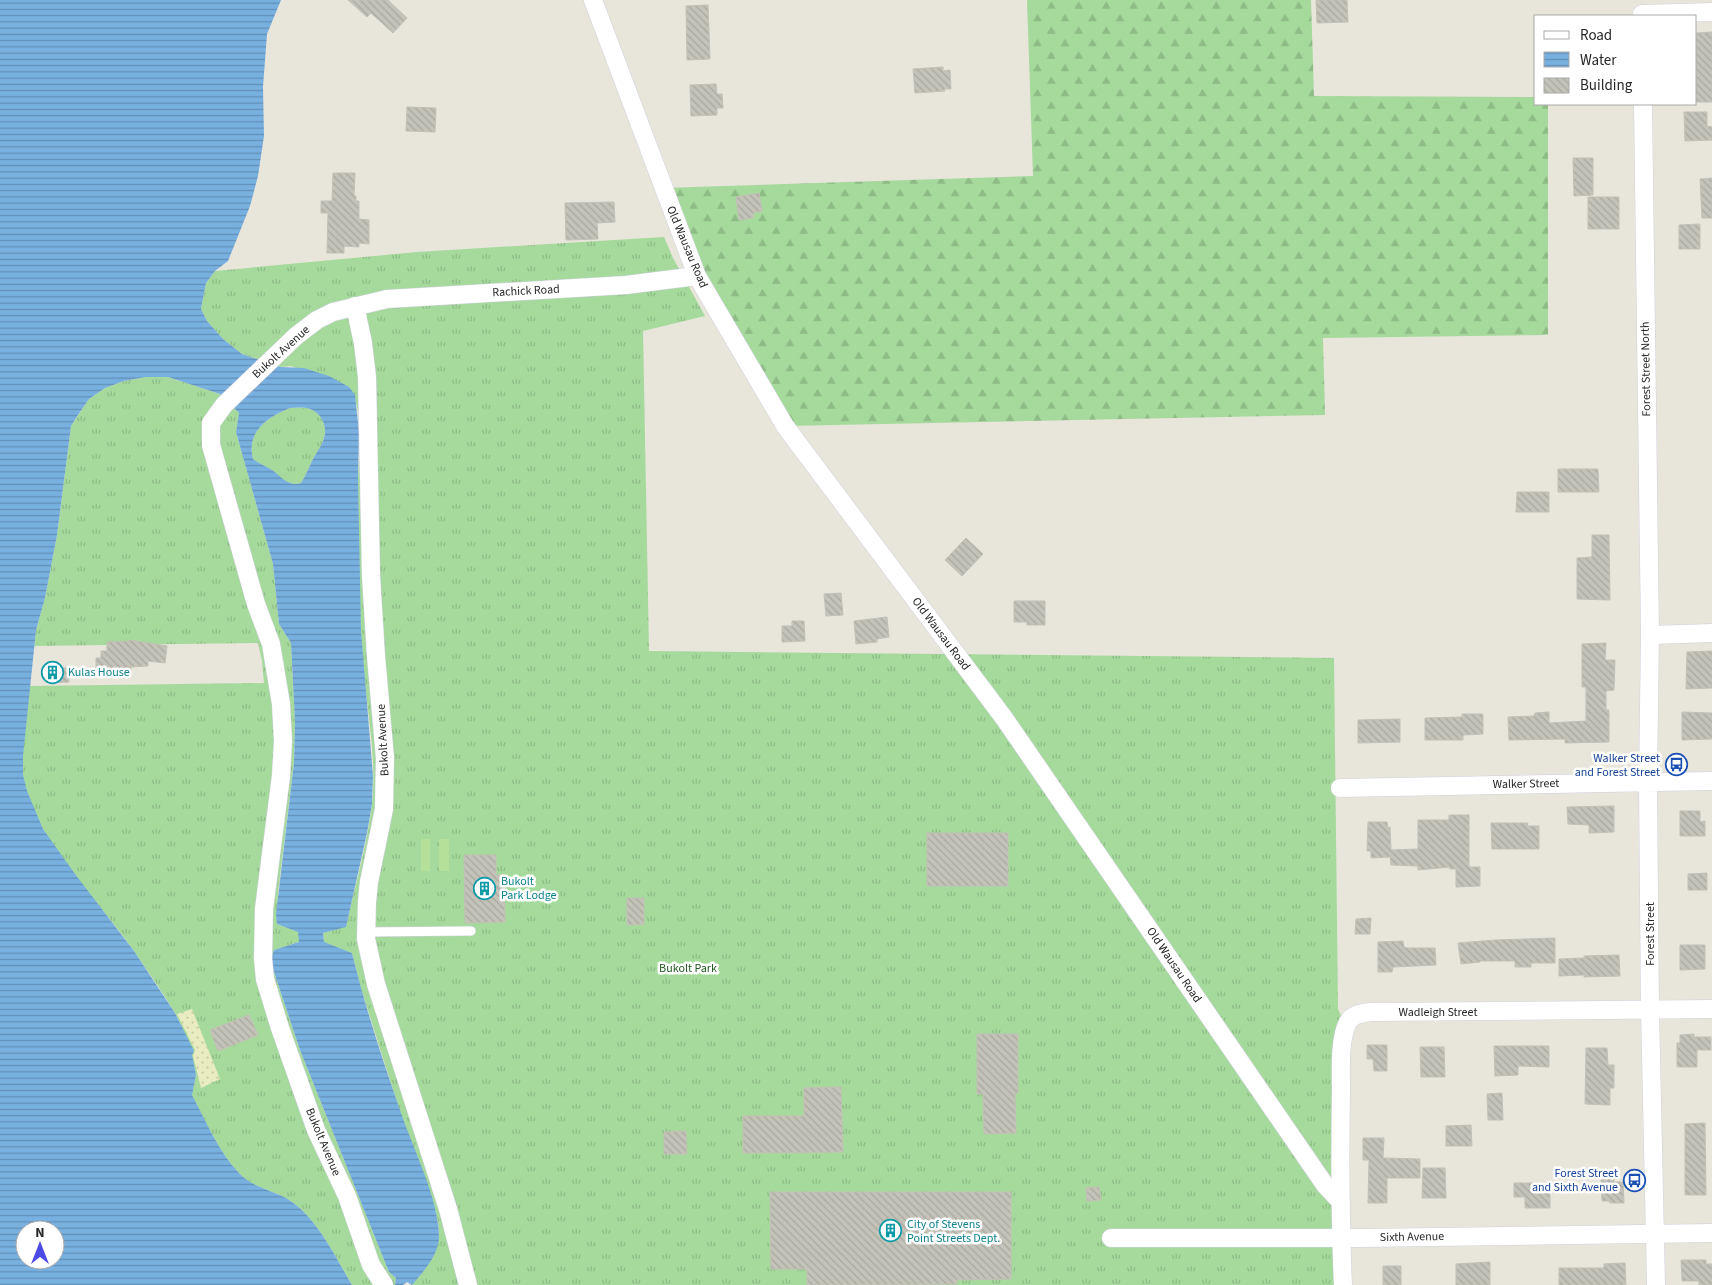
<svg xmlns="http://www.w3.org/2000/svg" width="1712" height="1285" font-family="'Source Sans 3',sans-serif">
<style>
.grass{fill:url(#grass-tufts)}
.forest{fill:url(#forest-firs)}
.sand{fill:url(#sand-dots)}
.pitch{fill:#b4e099}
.water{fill:url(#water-rules);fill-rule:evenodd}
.building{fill:url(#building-back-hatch);stroke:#c3c1b5}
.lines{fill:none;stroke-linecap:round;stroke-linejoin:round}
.lane-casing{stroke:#d0d0df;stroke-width:10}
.street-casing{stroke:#d0d0df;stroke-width:19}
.lane{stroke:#fff;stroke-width:9}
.street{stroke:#fff;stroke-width:18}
.labels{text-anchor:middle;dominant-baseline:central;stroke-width:5;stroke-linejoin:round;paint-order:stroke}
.street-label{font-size:12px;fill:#272727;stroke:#fff}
.culture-label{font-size:12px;fill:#0d838f;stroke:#fff;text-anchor:start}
.transit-label{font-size:12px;fill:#164399;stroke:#fff;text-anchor:end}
.park-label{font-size:12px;fill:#215b21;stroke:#fff}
</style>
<defs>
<pattern id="grass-tufts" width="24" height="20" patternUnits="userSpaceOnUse" patternTransform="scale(1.25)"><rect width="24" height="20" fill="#a5da9c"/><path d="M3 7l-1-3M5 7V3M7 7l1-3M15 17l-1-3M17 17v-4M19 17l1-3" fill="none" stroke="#8ebb86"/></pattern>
<pattern id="forest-firs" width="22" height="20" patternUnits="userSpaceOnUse" patternTransform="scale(1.25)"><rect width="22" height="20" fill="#a5da9c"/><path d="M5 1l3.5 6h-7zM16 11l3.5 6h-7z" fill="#8ebb86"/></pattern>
<pattern id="sand-dots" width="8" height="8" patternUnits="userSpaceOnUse" patternTransform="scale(1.25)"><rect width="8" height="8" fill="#e9ebc0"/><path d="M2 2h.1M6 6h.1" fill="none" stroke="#c8caa5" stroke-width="1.8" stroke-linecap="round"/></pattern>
<pattern id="water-rules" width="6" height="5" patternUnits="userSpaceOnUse" patternTransform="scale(1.25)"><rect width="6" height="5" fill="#78b0e0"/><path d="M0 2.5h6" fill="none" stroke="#628fb6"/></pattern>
<pattern id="building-back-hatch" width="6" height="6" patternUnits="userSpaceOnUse" patternTransform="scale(1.25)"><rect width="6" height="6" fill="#c4c3b9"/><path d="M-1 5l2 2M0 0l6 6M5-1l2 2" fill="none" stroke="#a8a89f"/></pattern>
</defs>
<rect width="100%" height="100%" fill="#e8e5da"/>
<path class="grass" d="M664 237 673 258 705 316 643 331 649 651 1334 658 1338 1009 1341 1016 1337 1026 1334 1048 1337 1285H412L439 1238 438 1221 434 1205 401 1115 359 982 352 953 324 943 323 933 346 926C355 886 367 845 372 804 377 758 367 711 363 665 358 607 359 549 358 491 357 460 367 415 349 387L291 366 280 367 242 354 223 339 207 321 201 309 206 283 215 271 417 252Z
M146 377H168L220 394 239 413 236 432 273 564 279 624 291 643 295 722 294 763 278 892 277 924 299 932V942L274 950 272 966 300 1050 389 1272 396 1278 395 1285H352C336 1258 318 1220 292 1202 276 1190 252 1189 239 1173 218 1151 206 1121 191 1095L196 1075 191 1055 194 1051C186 1039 182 1025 175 1013 160 988 143 964 126 940 90 891 35 839 23 777 19 756 26 709 30 686L264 683 262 661 258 643 34 646 36 630 45 598 57 535 71 426 89 399 105 388 124 381Z
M290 408C295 408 301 407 306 408 320 410 328 425 324 438 322 446 317 451 313 459 309 467 306 475 301 483 288 487 281 477 271 470 266 466 259 463 253 459 246 432 267 417 290 408Z"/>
<path class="forest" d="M1027 0H1311L1314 96 1536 97V104H1548V335L1323 338 1325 415 785 426 704 274 663 188 1033 176Z"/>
<path class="sand" d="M192 1009 220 1079 201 1088 193 1056 195 1050 177 1014Z"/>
<path class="pitch" d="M421 839H430V871H421Z
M439 839H449V871H439Z"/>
<path class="water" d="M0 0H281L267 34 263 87 264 136 258 176 250 206 228 261 215 271 206 283 201 309 207 321 223 339 242 354 280 367 304 368 329 376 349 387 355 395 359 432 358 478 361 631 373 776 372 804 367 833 346 927 323 933 324 942 352 953C365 1007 383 1061 401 1113 413 1148 439 1201 439 1236 439 1255 423 1272 412 1285L407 1282 403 1285H395L396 1278 389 1272 300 1050 272 966V956L274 950 299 942 298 932 277 924 276 914 294 763 295 722 291 643 279 624 273 564 236 432 239 413 220 394 168 377H146L124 381 105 388 89 399 78 415 71 426 57 535 45 598 36 630 23 756V775L27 791 43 829 75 874 134 951 175 1013 194 1051 192 1055 196 1075 192 1095C206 1121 218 1151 239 1173 253 1189 276 1190 292 1202 318 1220 336 1258 352 1285H0ZM290 408C295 408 301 407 306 408 320 410 328 425 324 438 322 446 317 451 313 459 309 467 306 475 301 483 288 487 282 477 272 470 266 466 259 463 253 459 246 432 267 417 290 408ZM25 1230H55V1260H25Z"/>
<path class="building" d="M348 0H388L407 18 393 33 371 13 367 17Z
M1316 0H1347L1348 22 1317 23Z
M708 5 710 59 687 60 686 6Z
M1712 32V102H1696V33Z
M943 67V71L950 70 951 89H944L945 91 915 93 913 69Z
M716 84 717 94H722L723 108H717V115L691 116 690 85Z
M407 107 436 108 435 132 406 131Z
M1684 112H1707V126L1712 127V140L1685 141Z
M1573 158H1593V195L1574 196Z
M333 173H355L354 196H356V201H359V219L369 220V244L359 243V247L344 246V253H327L328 213H321V201H332Z
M1712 178V218H1702L1700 179Z
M759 193 762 211 753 213V218L739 220 736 197Z
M1588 197H1619V229H1588Z
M614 202 615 222 597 223 598 239 566 240 565 203Z
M1700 224V249H1679V225Z
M1558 469H1598L1599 492H1558Z
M1517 492H1549V512H1516Z
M1592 535H1609L1610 600 1577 599V558L1592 557Z
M966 538 983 554 962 576 945 560Z
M841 593 843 615 826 616 824 594Z
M1014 601H1045V625H1027V622H1014Z
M887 617 889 637 877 639V642L856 644 854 621Z
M792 621H804L805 641 782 642V626H792Z
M130 640 167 646 165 663 148 661V666L131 667V673H96V658H101V651H107V642L129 641Z
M1606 643 1605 660H1615L1614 690 1606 691V710H1609V742L1565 743V739L1509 740 1508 717 1534 716 1535 713 1549 712V723L1586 721V687H1582V644Z
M1712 651V688L1686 689 1687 652Z
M48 668H68L69 682 49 683Z
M1682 712 1712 713V739L1682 740Z
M1462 714H1483V734L1463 735V740H1425V718L1462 717Z
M1400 719V742L1358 743V720Z
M1614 806V832L1589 833V825L1568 824 1567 807Z
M1680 811H1700V822L1705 821V836H1680Z
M1449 815H1469V867H1480V886L1456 887V869H1450V867L1418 870V866L1391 865 1390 857 1371 858V851H1367L1368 822H1387L1388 828 1390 827 1391 850 1418 849V820H1449Z
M1491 823H1528L1527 826H1539V849H1492Z
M927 833H1008V886H927Z
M464 855H496V875H504L505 922 465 923Z
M1707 873V890H1688V874Z
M627 898H644V924L627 925Z
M1371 918 1370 934H1355L1356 919Z
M1555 938V963H1531V967H1515V961H1480V962L1461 964 1458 943 1496 940Z
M1403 941 1404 947 1407 948H1435L1436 965 1393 967 1392 972H1378V942Z
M1680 945H1705V969L1680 970Z
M1619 955 1620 976 1584 977V975L1559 976V959L1584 958V956Z
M249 1015 258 1035 218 1051 210 1030Z
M977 1034H1018V1093H1015L1016 1133 984 1134 983 1094H977Z
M1694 1034V1037H1711V1050H1697V1067H1677V1043H1680V1035Z
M1367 1045H1387V1071H1374L1373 1059H1367Z
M1494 1046H1549V1067L1518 1066V1075L1495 1076Z
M1420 1047H1444L1445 1077H1421Z
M1586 1048H1607L1608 1065H1614V1088H1610V1105L1585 1104Z
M841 1087 843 1152 743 1153V1116H804V1088Z
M1502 1093 1503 1120H1488L1487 1094Z
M1705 1123 1706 1195H1685V1124Z
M1471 1125 1472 1146H1446V1126Z
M686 1131 687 1154H664V1132Z
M1363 1138H1384L1383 1158 1420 1159V1178H1387V1203H1368L1369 1160H1363Z
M1423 1168H1445L1446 1198H1422Z
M1614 1179V1182H1623L1624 1203H1610L1609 1201H1602L1601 1180Z
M1514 1183H1533V1186H1550V1208H1525V1197H1514Z
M1099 1187 1101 1200 1087 1201 1086 1188Z
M770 1192H1011V1279L957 1280V1284L807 1285V1269H771Z
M1681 1260H1706V1264H1712V1285H1699V1281H1682Z
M1490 1262V1285H1456V1264Z
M1625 1263 1626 1285H1559V1268H1604V1264Z
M1383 1266H1401V1285H1383Z"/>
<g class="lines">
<defs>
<path id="lane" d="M366 932 471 931"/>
<path id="street" d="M593 0 697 276 785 426 1004 718 1325 1185 1341 1202
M1642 14 1712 12
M1643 104 1650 635 1648 782 1650 1010 1656 1285
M355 306 363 343 367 377 371 576 376 656 385 758 384 809 369 882 367 902 366 939 376 984 448 1209 468 1285
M1650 635 1712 633
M1340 788 1712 781
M1111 1238H1362L1712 1233
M384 1285 371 1265 347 1196 316 1130 280 1028 265 979 263 959 264 909 281 776 283 741 281 704 271 644 256 604 211 445V423L224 405 296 336 317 320 333 312 387 299 626 285 697 276
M1343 1285C1340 1220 1340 1155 1341 1090 1341 1071 1339 1039 1348 1022 1352 1014 1362 1013 1371 1012L1712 1009"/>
</defs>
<use href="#lane" class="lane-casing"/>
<use href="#street" class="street-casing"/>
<use href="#lane" class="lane"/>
<use href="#street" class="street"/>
</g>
<defs>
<symbol id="building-ring" viewBox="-11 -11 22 22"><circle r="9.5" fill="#fff" stroke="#0f9aa8" stroke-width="1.5"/><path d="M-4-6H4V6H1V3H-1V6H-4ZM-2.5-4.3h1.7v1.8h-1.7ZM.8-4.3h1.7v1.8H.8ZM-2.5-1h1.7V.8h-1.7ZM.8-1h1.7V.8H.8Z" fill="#0f9aa8"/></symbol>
<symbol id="bus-ring" viewBox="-11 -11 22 22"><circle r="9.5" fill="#fff" stroke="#1a4fb4" stroke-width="1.5"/><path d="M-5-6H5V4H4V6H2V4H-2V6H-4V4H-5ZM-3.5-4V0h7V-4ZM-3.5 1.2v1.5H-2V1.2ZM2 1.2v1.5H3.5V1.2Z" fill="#1a4fb4"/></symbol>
</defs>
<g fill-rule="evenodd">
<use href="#building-ring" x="40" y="660" width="25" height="25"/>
<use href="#bus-ring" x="1664" y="752" width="25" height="25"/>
<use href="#building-ring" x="472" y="876" width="25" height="25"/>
<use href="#bus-ring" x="1622" y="1168" width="25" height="25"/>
<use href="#building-ring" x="878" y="1218" width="25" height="25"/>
</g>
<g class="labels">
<g class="street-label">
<text transform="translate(687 247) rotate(67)">Old Wausau Road</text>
<text transform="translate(526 291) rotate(-3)">Rachick Road</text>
<text transform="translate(281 352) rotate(-42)">Bukolt Avenue</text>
<text transform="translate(1646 369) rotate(-91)">Forest Street North</text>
<text transform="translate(941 634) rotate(53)">Old Wausau Road</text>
<text transform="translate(383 740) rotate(-93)">Bukolt Avenue</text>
<text transform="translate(1526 784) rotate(-1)">Walker Street</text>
<text transform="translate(1650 934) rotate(-90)">Forest Street</text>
<text transform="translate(1174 965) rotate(56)">Old Wausau Road</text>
<text x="1438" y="1012">Wadleigh Street</text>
<text transform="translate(323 1142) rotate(67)">Bukolt Avenue</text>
<text transform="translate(1412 1237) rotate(-1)">Sixth Avenue</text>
</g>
<g class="culture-label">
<text x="68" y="672">Kulas House</text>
<text x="501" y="881">Bukolt<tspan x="501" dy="14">Park Lodge</tspan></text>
<text x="907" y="1224">City of Stevens<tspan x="907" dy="14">Point Streets Dept.</tspan></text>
</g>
<g class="transit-label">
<text x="1660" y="758">Walker Street<tspan x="1660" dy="14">and Forest Street</tspan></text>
<text x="1618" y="1173">Forest Street<tspan x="1618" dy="14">and Sixth Avenue</tspan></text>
</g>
<g class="park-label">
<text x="688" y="968">Bukolt Park</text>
</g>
</g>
<rect x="1534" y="15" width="162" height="90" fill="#ffffff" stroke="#a9a9a9"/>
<rect x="1544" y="31" width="25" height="8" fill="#ffffff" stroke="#a9a9a9"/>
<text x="1580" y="40" font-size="15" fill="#272727">Road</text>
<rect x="1544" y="52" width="25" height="15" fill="url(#water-rules)" stroke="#a9a9a9"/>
<text x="1580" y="65" font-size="15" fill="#272727">Water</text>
<rect x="1544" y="78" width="25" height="15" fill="url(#building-back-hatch)" stroke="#a9a9a9"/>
<text x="1580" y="90" font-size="15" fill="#272727">Building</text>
<g transform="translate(40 1245)"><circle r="24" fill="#ffffff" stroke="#a9a9a9"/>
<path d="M0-4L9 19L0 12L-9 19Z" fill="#4d4be5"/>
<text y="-8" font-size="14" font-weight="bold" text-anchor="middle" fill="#272727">N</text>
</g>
</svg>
